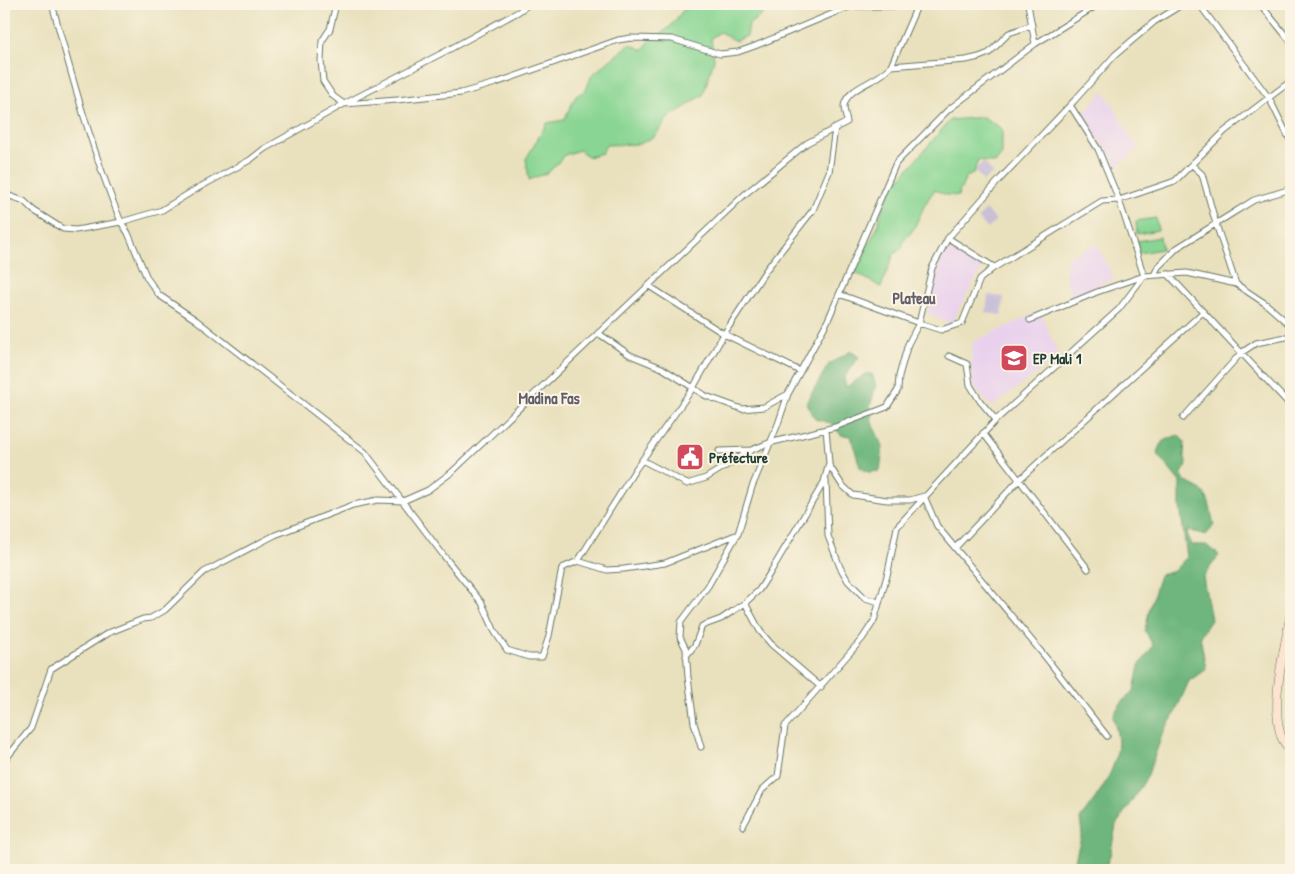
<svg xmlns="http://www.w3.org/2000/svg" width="1295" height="874" font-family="'Patrick Hand',sans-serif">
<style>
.built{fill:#e9d1ed}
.industrial{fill:#c9bfd7}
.green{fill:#89d593;stroke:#548964}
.forest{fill:#6eb67d;stroke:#467a58}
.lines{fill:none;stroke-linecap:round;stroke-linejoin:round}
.street-casing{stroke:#667664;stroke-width:7}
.secondary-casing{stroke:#667664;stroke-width:9}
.street{stroke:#fff;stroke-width:5}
.secondary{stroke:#fde4d0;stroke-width:8}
.labels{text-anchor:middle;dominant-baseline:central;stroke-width:4;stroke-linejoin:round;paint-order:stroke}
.poi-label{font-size:15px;font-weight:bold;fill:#1f3d34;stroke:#fcf5e5;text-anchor:start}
.neighbourhood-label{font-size:16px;font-weight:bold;fill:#625f6b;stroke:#fcf5e5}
</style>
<rect width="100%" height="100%" fill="#fcf5e5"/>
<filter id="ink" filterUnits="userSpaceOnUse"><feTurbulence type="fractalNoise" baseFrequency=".02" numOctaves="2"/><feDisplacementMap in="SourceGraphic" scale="10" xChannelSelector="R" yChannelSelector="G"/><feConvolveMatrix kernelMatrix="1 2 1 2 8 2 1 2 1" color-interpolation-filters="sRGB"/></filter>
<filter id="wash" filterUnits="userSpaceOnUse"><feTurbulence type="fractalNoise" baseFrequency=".0096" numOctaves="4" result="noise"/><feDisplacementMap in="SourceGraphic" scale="20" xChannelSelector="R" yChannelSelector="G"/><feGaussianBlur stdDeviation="1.12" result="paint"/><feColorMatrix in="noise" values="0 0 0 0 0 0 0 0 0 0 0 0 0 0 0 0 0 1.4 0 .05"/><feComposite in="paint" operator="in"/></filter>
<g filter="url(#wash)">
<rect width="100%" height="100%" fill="#e9e1bd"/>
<path class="built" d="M1104 91 1138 149 1117 167 1082 114Z
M1096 244 1114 278 1072 298 1065 276 1068 257Z
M950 250 982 268 950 324 928 313 930 288 944 252Z
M1040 311 1059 356 992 407 972 385 971 361 973 342Z"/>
<path class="industrial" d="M984 162 993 173 983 181 974 170Z
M986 210 996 220 988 229 978 218Z
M988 295 1004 297 1002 315 986 313Z"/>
<path class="green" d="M691 4H769L762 15 749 24 747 36 735 41 720 32 711 38 714 59 703 95 667 119 655 136 639 144 606 145 602 153 589 157 579 150 565 155 549 172 529 180 526 159 547 123 564 120 576 96 586 90 592 75 630 44 643 50 648 43 670 27 687 5Z
M983 117 1002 129V154L995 163 978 160 973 174 966 177 958 196 946 195 935 190C925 201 921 214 914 228 909 237 903 237 902 248L894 254 881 287 854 272 877 228 882 210 892 188 950 120Z
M1156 218 1158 230 1137 234 1136 221Z
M1160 237 1162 249 1139 253 1137 241Z"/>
<path class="forest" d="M851 351 859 357 844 378 846 387 866 374H872L876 386 870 406 872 423 883 447 880 471 868 472 860 467 851 436 841 435 831 423 815 419 806 403 829 364Z
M1178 435 1185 442 1184 455 1187 465 1181 475C1187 485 1191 483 1200 489 1210 496 1211 514 1214 525L1206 535 1188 530 1187 536 1191 545H1206L1219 555 1203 577 1211 620 1200 636 1206 669 1189 681 1174 715 1162 735 1147 777 1116 825 1110 856 1104 870H1068L1073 868 1082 833 1080 819C1097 796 1117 772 1118 742 1118 734 1114 723 1113 715L1121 703 1134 691 1139 666 1153 646 1145 630 1150 607 1160 575 1174 571 1187 557 1180 506V482L1157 454 1163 441Z"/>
</g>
<g filter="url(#ink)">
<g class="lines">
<defs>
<path id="street" d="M336 4 330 29 322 41 321 61 323 81 333 96 344 104 450 49 518 12 529 4
M932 4 918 6H851L755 46 738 52 720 54 672 39 631 38 618 40 496 83 461 93 397 100 344 104 264 149 250 160 198 188 162 210 121 222 128 233 147 278 159 295 196 320 365 452 444 556 482 603 495 632 507 650 529 657H542L549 636 562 568 578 561 607 570 624 569 665 563 738 534 752 487 778 424 788 394 828 320 896 163 948 110 1035 44 1099 4
M1028 4 1035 44
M1199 4 1269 98 1291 142
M1260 4 1291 42
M891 66 966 60 979 57 989 53 1009 33 1032 25
M1192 165 1202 174 1216 224 1236 284
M4 194 24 201 33 210 63 229 76 230 121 222C92 151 72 77 52 4
M948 238 994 267
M1168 274 1291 406
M1154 275 1158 267 1177 248 1233 213 1254 200 1291 189
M649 286 724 334 800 371
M839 294 919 323 941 330 962 323 980 279 992 269 1102 201 1119 200 1175 181 1225 131 1291 81
M1030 320 1097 292 1144 276 1187 273 1236 284 1266 304 1291 326
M598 333 630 355 662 368 706 396 742 409 764 407 788 394
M949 356 967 364 970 385 980 401 996 420
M1183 418 1241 353 1256 343 1291 336
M983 433 1088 569
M719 451 751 450 769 443 835 427 887 407 898 390 899 376 908 344 919 323 932 268 948 238 1001 178 1074 101 1115 55 1154 22 1183 4
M642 460 687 484 706 478 750 451
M829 465 842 485 853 495 887 500H910L924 496 937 526 1047 659 1107 736
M826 480 828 536 840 567 848 581 865 598 879 602
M955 548 1019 480 1203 312
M578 561 635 470 693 388 724 334 766 270 813 210 829 172 835 128
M745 603 760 631 771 644 821 687
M686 656 695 645 702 626 721 619 745 603 759 590 770 573 824 482 829 463 826 429
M701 747 694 723 688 677 686 649 680 637 681 622 708 586 737 535
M4 761 31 728 51 669 108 633 143 619 151 618 165 610 204 572 275 535 353 505 378 500 403 501 428 490 452 472 744 195 807 143 847 122C846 117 844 111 844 106 847 86 880 82 891 66L918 4
M743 826 762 790 778 776 785 726 862 639 874 621 888 572 897 527 996 420 1119 309 1144 276 1119 200 1098 149 1070 105"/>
<path id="secondary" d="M1291 612C1285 647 1270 701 1281 736 1282 741 1288 747 1291 752"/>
</defs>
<use href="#street" class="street-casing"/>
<use href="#secondary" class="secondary-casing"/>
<use href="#street" class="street"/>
<use href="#secondary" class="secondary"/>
</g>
</g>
<defs>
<symbol id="school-square" viewBox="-11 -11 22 22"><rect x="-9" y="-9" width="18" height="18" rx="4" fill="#d1495b" stroke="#fcf5e5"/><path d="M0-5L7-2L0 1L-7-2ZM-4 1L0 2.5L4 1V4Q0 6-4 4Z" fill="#fff"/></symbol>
<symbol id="civic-square" viewBox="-11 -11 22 22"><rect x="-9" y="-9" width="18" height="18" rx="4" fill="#d1495b" stroke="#fcf5e5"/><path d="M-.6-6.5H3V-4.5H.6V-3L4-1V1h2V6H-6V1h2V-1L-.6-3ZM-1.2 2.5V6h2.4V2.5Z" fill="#fff"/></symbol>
</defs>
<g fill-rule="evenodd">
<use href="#school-square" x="998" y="342" width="32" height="32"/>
<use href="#civic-square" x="674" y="441" width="32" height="32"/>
</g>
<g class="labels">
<g class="poi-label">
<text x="1033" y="358">EP Mali 1</text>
<text x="709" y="457">Préfecture</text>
</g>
<g class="neighbourhood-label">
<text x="914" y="298">Plateau</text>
<text x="549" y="398">Madina Fas</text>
</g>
</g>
<rect width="1295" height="874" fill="none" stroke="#fcf5e5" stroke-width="20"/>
</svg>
